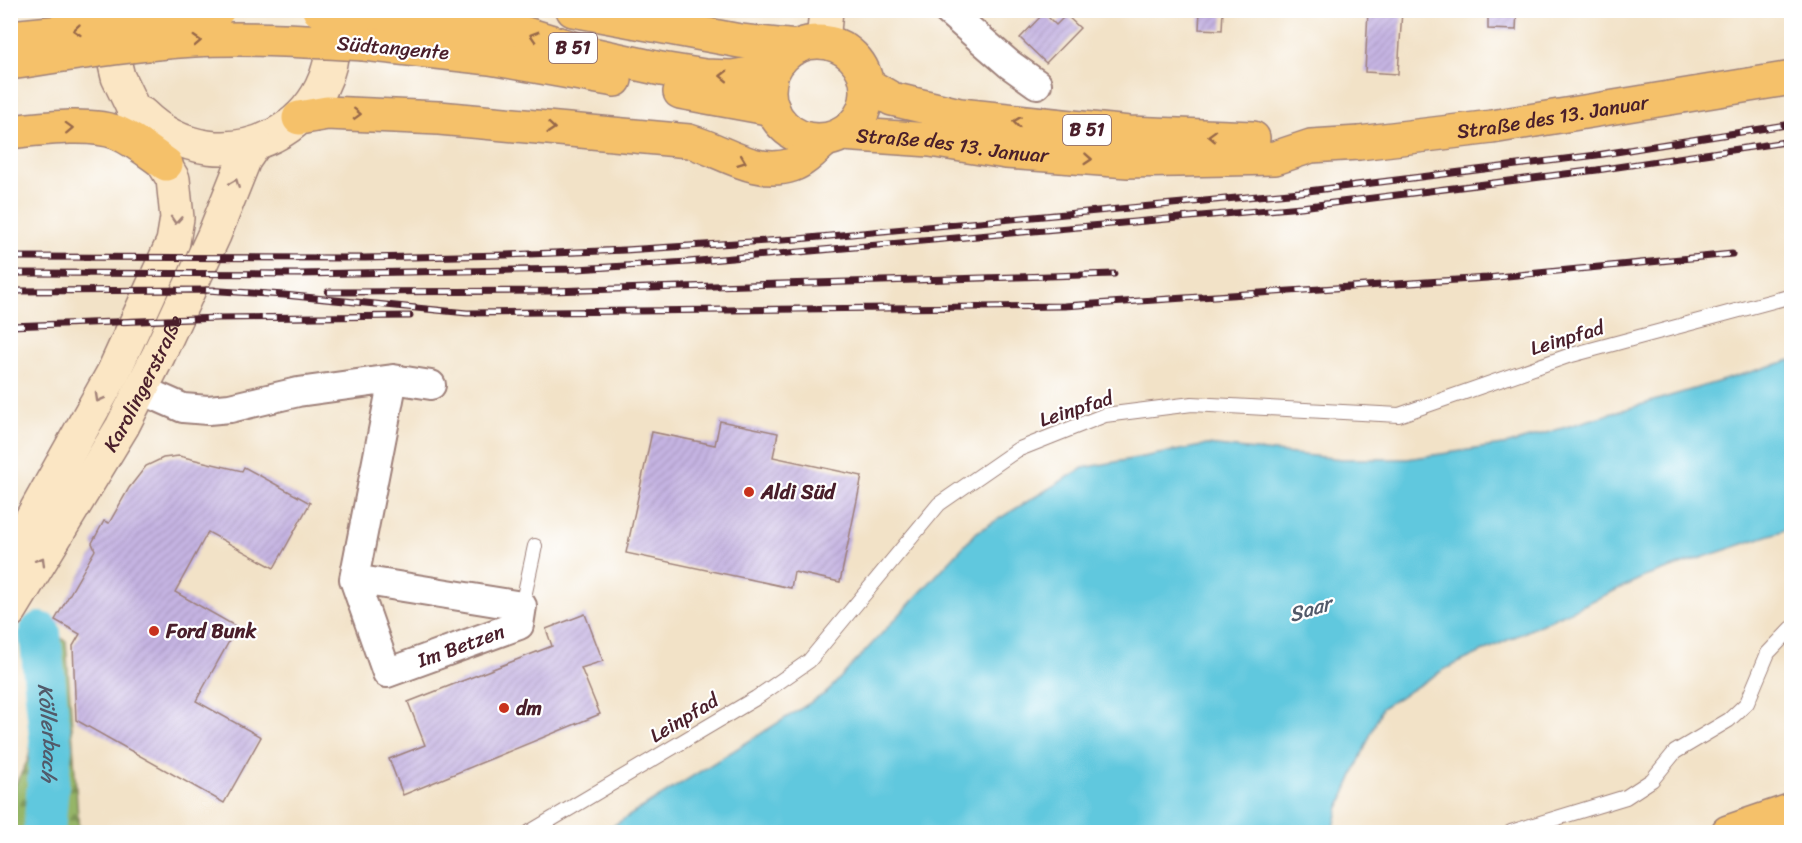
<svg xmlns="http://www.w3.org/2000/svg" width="1802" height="843" font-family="Sriracha,sans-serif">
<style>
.forest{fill:url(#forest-firs);stroke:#706a4a;stroke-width:1.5}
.water{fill:#61c8de;stroke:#567484;stroke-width:1.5}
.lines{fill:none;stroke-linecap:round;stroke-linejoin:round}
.river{stroke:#61c8de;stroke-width:42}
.building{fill:url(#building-hatch)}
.lane-casing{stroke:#9e8079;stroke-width:16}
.street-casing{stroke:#9e8079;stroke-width:32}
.secondary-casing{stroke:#9e8079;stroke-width:36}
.primary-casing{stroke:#9e8079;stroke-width:36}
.highway-casing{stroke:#9e8079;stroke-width:36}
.lane{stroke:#fff;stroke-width:14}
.street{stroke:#fff;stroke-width:28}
.secondary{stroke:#fbe6c4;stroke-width:33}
.primary{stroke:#f5c16b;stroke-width:33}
.highway{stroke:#f5c16b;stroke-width:33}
.rail-casing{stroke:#4a1f2b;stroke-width:7}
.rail{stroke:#fff;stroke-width:4.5;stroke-dasharray:14;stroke-linecap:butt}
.primary-bridge-casing{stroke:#9e8079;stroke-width:36;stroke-linecap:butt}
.primary-bridge{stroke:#f5c16b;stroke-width:33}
.oneway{stroke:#976848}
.oneway2{stroke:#a28278}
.poi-dot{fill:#c8321e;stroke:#fff;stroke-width:2}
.labels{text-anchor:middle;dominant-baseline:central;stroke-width:4.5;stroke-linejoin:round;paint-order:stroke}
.shield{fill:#fff;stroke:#80626b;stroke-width:1.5}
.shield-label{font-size:18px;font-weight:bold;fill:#4a1f2b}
.street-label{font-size:20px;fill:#4a1f2b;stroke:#fff}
.poi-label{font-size:20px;font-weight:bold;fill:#4a1f2b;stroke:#fff;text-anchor:start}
.water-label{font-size:21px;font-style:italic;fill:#525a6a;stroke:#fff}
</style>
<defs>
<pattern id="forest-firs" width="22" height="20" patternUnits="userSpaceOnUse" patternTransform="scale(1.5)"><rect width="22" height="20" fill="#95b568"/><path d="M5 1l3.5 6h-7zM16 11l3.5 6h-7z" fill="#7c9356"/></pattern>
<pattern id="building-hatch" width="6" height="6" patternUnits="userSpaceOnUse" patternTransform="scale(1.5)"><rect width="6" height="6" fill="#c5b4e2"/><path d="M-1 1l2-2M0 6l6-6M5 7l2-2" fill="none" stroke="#ab9ac2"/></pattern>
</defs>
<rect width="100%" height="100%" fill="#fff"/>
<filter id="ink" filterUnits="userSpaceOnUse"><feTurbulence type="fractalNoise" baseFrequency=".0167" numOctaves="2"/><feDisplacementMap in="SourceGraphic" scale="12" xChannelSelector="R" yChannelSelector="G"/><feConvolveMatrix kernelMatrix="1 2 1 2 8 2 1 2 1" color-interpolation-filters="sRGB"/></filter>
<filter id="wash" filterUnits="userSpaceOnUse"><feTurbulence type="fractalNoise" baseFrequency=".008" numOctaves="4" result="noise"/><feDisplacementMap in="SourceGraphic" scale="24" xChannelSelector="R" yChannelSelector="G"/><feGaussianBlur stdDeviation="1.35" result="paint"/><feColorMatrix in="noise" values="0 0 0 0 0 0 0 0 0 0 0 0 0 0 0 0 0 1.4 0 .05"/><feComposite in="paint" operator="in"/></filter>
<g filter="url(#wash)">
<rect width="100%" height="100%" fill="#f2e2c7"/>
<path class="forest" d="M43 628 66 641 79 832H11V799L14 787 28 760 34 731 27 654Z"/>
<path class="water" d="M1791 360V528L1644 577 1445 669 1382 708 1338 810 1333 832H603L826 693 977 532 1083 468 1207 445 1342 459H1407L1509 444Z"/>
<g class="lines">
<path class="river" id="s1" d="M40 633 51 747 44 832"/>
</g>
<g id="blocks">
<path class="building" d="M1200 10H1223L1222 30 1199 29Z
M1368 10H1402L1398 74 1365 72Z
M1488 10H1517L1516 30 1488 29Z
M1044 13 1056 25 1066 15 1080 28 1046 63 1020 38Z
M720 421 778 433 773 457 862 476 840 582 794 572 791 588 626 553 652 432 715 445Z
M179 456 242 471 244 467 310 503 274 568 208 532 175 592 237 627 196 701 261 737 224 803 76 720 73 646 80 634 55 620 95 550 92 543 104 521 109 523 129 488 146 466 163 458Z
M585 614 603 661 581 668 600 714 403 795 389 759 425 745 408 702 552 646 546 629Z"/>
</g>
</g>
<g filter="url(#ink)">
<use href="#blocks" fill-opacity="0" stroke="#9e8079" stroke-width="1.5"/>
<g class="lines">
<defs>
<path id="lane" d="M522 606 535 546
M530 832 756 698 809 661 939 504 1017 450 1105 415 1192 404 1399 415 1568 356 1792 296
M1511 832 1626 797 1652 780 1675 752 1729 720 1747 703 1768 653 1792 628"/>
<path id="street" d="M947 10 1009 64 1037 84
M142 390 183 408 208 410 230 408 298 392 393 379 431 385
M354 579 522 606 519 625 387 673 354 579 393 379"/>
<g id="secondary">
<path d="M823 42 826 10"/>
<path d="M142 114C221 192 352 126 330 15"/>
<path d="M10 557 113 373 173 242 177 218 173 179 143 129 118 77 112 52 108 10"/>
<path id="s2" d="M10 611 122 427 159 354 214 235 244 160 255 144"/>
</g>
<g id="primary">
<path d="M573 10 740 41 797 47"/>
<path d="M365 12 449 21 513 30 592 54 661 69 705 76 732 77 756 73 779 61"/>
<circle cx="818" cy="91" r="49"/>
<path d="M364 44 490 58 615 80"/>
<path d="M868 85 892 99 960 115 1129 133 1253 138"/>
<path d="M680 92 773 109"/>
<path d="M299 118 327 113 439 118 689 141C722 150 756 177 792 165 804 161 816 148 825 140"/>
<path d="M10 132C39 129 92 122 118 133 136 141 150 153 166 164"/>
<path id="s3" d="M842 134 930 140 1006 152 1128 161 1275 158 1311 146 1359 143 1492 127 1792 78"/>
</g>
<path id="highway" d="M1728 832 1792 810"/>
</defs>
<use href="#lane" class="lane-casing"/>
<use href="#street" class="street-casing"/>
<use href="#secondary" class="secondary-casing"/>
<use href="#primary" class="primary-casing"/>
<use href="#highway" class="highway-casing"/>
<use href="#lane" class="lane"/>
<use href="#street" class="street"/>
<use href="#secondary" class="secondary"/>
<use href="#primary" class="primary"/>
<use href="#highway" class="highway"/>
<defs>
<path id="rail" d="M10 257 365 258 506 255 625 250 798 239 1300 192 1597 155 1792 124
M10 273 300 274 577 269 688 262 1301 207 1597 170 1792 141
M206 290 284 295 467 313 1064 306 1487 278 1732 254
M10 291 214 290
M328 292 551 291 1114 274
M10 326 218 318 410 316"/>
</defs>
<use href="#rail" class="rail-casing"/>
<use href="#rail" class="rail"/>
<defs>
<path id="primary-bridge" d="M319 10 365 12
M10 37 143 24 218 10
M10 63C71 54 132 44 194 40 250 37 308 41 364 44"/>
</defs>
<use href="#primary-bridge" class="primary-bridge-casing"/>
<use href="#primary-bridge" class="primary-bridge"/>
</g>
<defs><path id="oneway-chevron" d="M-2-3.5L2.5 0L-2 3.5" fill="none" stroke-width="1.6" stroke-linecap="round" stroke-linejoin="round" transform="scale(1.5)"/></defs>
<g class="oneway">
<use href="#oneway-chevron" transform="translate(77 30) rotate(175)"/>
<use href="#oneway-chevron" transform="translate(534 36) rotate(-163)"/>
<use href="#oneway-chevron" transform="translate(197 41) rotate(-3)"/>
<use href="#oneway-chevron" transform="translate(724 76) rotate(-179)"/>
<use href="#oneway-chevron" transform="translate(357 114) rotate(2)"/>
<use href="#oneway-chevron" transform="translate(1017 122) rotate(-173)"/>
<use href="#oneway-chevron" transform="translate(69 128) rotate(-2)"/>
<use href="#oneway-chevron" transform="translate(551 128) rotate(5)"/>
<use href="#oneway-chevron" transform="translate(1212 136) rotate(-178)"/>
<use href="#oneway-chevron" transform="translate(1088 159) rotate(4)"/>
<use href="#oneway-chevron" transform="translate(742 161) rotate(21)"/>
</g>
<g class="oneway2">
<use href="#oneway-chevron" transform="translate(235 183) rotate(-68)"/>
<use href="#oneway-chevron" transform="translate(176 220) rotate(94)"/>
<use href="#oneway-chevron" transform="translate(99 398) rotate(119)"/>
<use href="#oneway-chevron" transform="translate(41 561) rotate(-59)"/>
</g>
</g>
<g class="poi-dot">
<circle cx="749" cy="492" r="6"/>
<circle cx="154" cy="631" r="6"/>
<circle cx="504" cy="708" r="6"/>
</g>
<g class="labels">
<g class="shield">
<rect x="549" y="33" width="48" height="30" rx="4.5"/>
<rect x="1063" y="115" width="48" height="30" rx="4.5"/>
</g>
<g class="shield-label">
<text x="573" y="48">B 51</text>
<text x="1087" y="130">B 51</text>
</g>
<g class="street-label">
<text transform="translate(393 48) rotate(5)">Südtangente</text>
<text stroke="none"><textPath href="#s3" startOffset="716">Straße des 13. Januar</textPath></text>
<text stroke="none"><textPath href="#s3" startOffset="111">Straße des 13. Januar</textPath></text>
<text transform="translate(1567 338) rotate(-17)">Leinpfad</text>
<text stroke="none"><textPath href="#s2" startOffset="264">Karolingerstraße</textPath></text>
<text transform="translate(1076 409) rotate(-18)">Leinpfad</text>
<text transform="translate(461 646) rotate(-20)">Im Betzen</text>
<text transform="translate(684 718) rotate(-31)">Leinpfad</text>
</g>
<g class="poi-label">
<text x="761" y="492">Aldi Süd</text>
<text x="166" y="631">Ford Bunk</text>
<text x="516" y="708">dm</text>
</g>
<g class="water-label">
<text transform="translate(1310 609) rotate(-17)">Saar</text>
<text stroke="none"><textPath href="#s1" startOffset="100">Köllerbach</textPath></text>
</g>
</g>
<rect width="1802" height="843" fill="none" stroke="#fff" stroke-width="36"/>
</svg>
